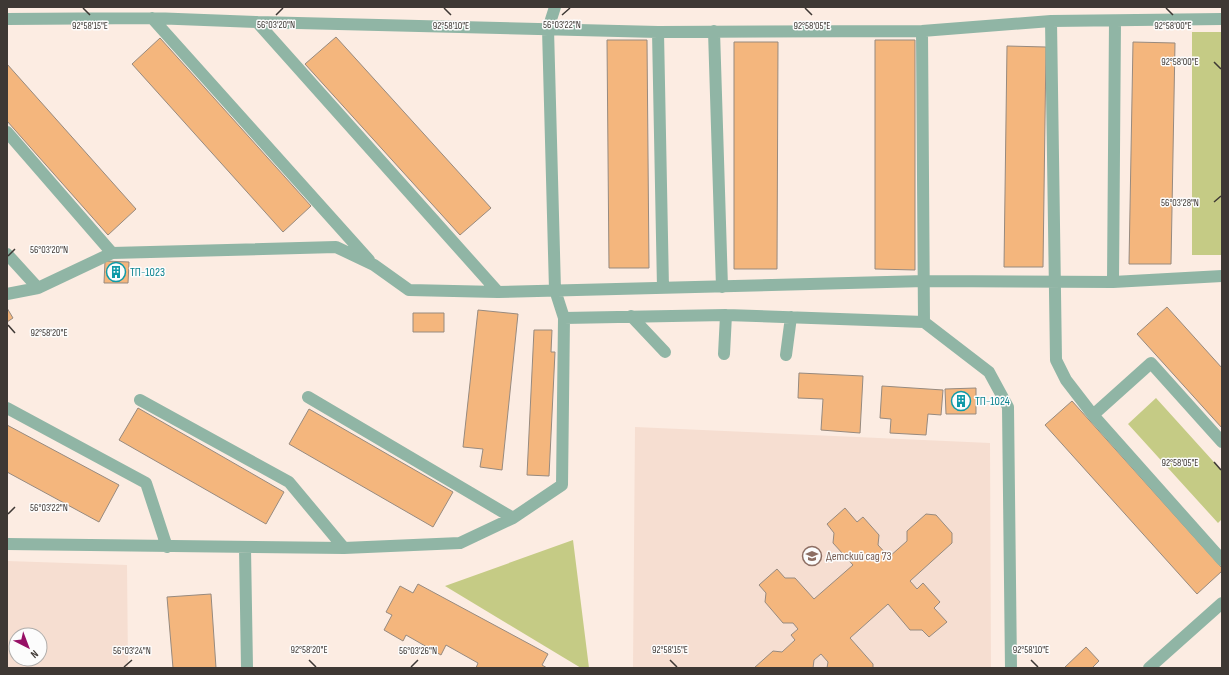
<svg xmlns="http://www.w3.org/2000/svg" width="1229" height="675" font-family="'Sofia Sans Condensed',sans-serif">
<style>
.built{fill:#f6ded1;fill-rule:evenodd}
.green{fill:#c5cb85}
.building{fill:#f4b67d;stroke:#978a7f}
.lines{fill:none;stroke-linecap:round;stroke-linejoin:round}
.minor{stroke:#90b5a5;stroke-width:12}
.ticks{fill:none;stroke:#3e3834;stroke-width:1.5}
.labels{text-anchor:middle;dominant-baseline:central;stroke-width:3;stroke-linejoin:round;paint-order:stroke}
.culture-label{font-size:12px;fill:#0d838f;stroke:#fcfcfc;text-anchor:start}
.education-label{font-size:12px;fill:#785e54;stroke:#fcfcfc;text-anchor:start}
.ticks-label{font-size:10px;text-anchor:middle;fill:#3e3834;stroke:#fcfcfc;stroke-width:3;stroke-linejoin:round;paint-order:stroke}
</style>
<rect width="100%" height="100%" fill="#fcece2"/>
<path class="built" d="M635 427 990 443 991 668H633Z
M7 561 127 565 128 668H7ZM16 635H40V659H16Z"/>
<path class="green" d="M1192 32H1222V255H1192Z
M1156 398 1222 471V519L1218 523 1128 424Z
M573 540 589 668H581L445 586Z"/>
<path class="building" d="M336 37 491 208 460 235 305 64Z
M160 38 311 206 283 232 132 64Z
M607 40H647L649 268H609Z
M875 40H915V270L875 269Z
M734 42H778L777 269H734Z
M1133 42 1175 43 1171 264H1129Z
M1007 46 1046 47 1043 267H1004Z
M7 64 136 209 108 235 7 121Z
M105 261 129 262 128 283H104Z
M1167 307 1222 368V428L1137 334Z
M7 308 13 318 7 322Z
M478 310 518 314 502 470 480 467 483 449 463 447Z
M413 313H444V332H413Z
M534 330H552L551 352H555L549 476 527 475Z
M799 373 863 376 860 433 821 430 823 399 798 398Z
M882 386 943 390 941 415 928 414 926 435 890 433 891 419 880 418Z
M976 388V414H946L945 389Z
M1072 401 1222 568V571L1197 594 1045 425Z
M138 408 284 492 266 524 119 440Z
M309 409 453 492 433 527 289 444Z
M7 425 119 485 99 522 7 472Z
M845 508 857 522 863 517 879 535 878 545 889 557 907 541V531L926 514 936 515 952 533V543L910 581 917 589 923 583 940 602 934 608 947 622 929 637 922 630H910L888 604 850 638 873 664V668H827L828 662 821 654 814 660 813 668H754L773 651 782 652 795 640 791 635 798 629 793 623H783L765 602 766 593 759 585 777 569 785 578H795L814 599 853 565 833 543 834 533 827 524Z
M418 584 548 654 542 665 547 668H476L478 663 446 645 441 655 406 635 403 641 384 630 392 615 386 612 400 586 413 593Z
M211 594 216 668H173L167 597Z
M1086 647 1099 661 1092 668H1064Z"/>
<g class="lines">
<path class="minor" d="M152 18 369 260
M7 19 152 18 257 22 658 32 922 31 1051 21 1222 19
M1051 21 1056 360 1066 380 1093 415
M257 22 498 292
M714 31 722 287
M658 32 663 288
M7 132 112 253
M7 254 38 288
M1113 282 1115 21
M7 294 38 288 112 253 336 247 374 265 409 290 498 292 925 281 1113 282 1222 276
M631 316 665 352
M564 318 726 315 924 322 922 31
M924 322 989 372 1008 407 1011 668
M724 354 726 315
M786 355 791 317
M308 397 513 518
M140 400 289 482 344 548
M7 408 146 483 167 547
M1222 442 1151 363 1093 415 1222 560
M7 544 344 548 460 543 513 518 562 485 564 318 555 290 548 29 555 7
M245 548 247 668
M1149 668 1222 603"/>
</g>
<path class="ticks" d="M83 8 90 15M444 8 451 15M805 8 812 15M1166 8 1173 15M276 15 283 8M562 15 570 8M1214 62 1221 69M1214 202 1221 196M8 256 15 249M8 325 15 333M1214 462 1221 470M8 514 15 507M309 660 316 667M670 660 677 667M1031 660 1038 667M124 667 132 660M411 667 418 660"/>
<defs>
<symbol id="building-ring" viewBox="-11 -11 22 22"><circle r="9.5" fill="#fcfcfc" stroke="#0f9aa8" stroke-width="1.5"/><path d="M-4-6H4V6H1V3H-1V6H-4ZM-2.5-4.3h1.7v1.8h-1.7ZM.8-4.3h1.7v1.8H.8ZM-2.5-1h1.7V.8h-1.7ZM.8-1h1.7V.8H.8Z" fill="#0f9aa8"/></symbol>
<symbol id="school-ring" viewBox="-11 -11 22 22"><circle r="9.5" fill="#fcfcfc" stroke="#8d6e63" stroke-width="1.5"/><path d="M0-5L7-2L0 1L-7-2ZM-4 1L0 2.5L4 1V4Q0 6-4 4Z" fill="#8d6e63"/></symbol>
</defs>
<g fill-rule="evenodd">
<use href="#building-ring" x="105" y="261" width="22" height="22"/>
<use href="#building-ring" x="950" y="390" width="22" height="22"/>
<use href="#school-ring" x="801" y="545" width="22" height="22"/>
</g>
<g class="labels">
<g class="culture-label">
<text x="130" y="272">ТП-1023</text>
<text x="975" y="401">ТП-1024</text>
</g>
<g class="education-label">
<text x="826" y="556">Детский сад 73</text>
</g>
</g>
<g class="ticks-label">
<text x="276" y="28">56°03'20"N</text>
<text x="562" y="28">56°03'22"N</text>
<text x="1173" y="29">92°58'00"E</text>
<text x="90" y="29">92°58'15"E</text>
<text x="451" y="29">92°58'10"E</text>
<text x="812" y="29">92°58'05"E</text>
<text x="1180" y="65">92°58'00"E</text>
<text x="1180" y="206">56°03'28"N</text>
<text x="49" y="253">56°03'20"N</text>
<text x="49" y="336">92°58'20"E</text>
<text x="1180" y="466">92°58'05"E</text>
<text x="49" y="511">56°03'22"N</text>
<text x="309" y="653">92°58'20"E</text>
<text x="670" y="653">92°58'15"E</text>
<text x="1031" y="653">92°58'10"E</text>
<text x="132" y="654">56°03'24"N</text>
<text x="418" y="654">56°03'26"N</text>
</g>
<rect width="1229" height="675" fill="none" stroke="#3e3834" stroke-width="16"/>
<g transform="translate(28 647) rotate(138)"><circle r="19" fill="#fcfcfc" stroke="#b0aeac"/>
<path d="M0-3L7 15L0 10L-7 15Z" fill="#971066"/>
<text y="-6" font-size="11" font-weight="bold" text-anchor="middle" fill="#3e3834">N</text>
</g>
</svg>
